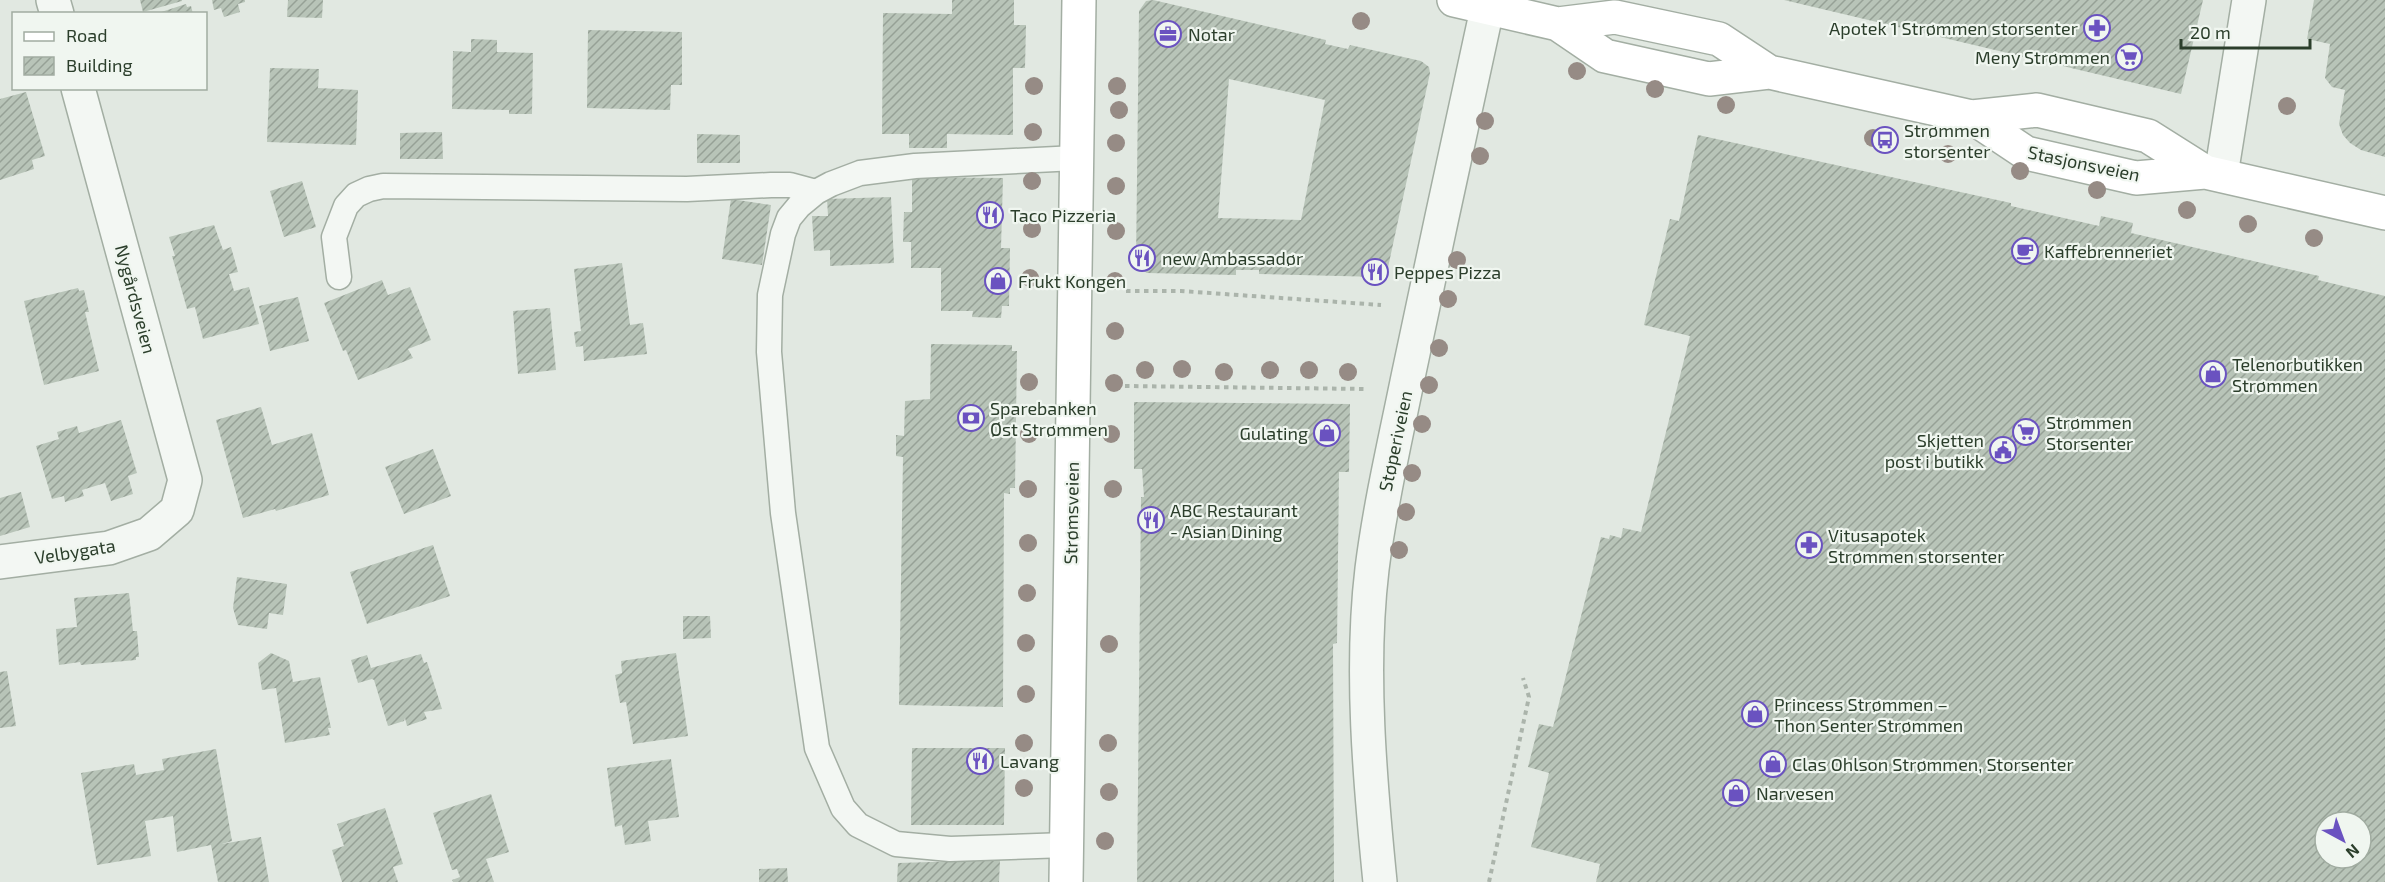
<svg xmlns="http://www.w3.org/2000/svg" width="2385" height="882" font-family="'Exo 2',sans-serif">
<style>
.building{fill:url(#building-hatch);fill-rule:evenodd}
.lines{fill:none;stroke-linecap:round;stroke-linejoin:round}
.service-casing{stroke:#a3aea3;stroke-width:27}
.minor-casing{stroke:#a3aea3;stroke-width:36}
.secondary-casing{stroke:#a3aea3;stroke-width:36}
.path{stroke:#abb4ab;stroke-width:4;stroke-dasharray:4.5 4.5;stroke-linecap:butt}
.service{stroke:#f3f7f3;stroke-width:24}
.minor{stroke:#f3f7f3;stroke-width:33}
.secondary{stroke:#fff;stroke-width:33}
.tree{fill:#968b85}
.labels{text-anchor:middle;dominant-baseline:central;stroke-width:4.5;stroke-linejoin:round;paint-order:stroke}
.poi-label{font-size:18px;fill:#2b3e2b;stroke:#f0f6f0;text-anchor:start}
.street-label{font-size:18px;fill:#2b3e2b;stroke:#f0f6f0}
</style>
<defs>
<pattern id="building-hatch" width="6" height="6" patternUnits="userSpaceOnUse" patternTransform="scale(1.5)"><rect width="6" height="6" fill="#b8c4b8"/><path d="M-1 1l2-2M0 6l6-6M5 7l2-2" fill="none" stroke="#96a196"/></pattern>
</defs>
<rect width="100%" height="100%" fill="#e1e8e1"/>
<path class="building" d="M140 0H182V1L143 12Z
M212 0H245V2L238 4 240 12 224 17 221 8 214 10Z
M288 0H323L322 18 287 17Z
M952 0H1014V25H1026L1025 68H1013V135L947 134V148H909V134H882L883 13 952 14Z
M1153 0 1326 40 1325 44 1348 49 1350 45 1421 61 1429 67 1430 73 1387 272 1379 277 1259 274V270H1236V275L1147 273 1138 268 1136 263 1139 11 1146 1ZM1229 79 1325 100 1301 220 1218 218Z
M1784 0H2203L2181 94Z
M2314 0H2385V157L2361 150 2350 143 2343 135 2339 124 2345 90 2332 87 2325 78 2330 44 2307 39Z
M186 4 187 7 191 6 193 14H155Z
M588 30 682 32V85H671L670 110 587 108Z
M471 39 497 40V52L533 53 532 114H509V110L452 109 453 51 471 52Z
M270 68 319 69 318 88 358 90 356 145 267 142Z
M26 92 45 156 32 160 34 169 0 180V99Z
M442 132 443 159H400V133Z
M697 134 740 135V163H697Z
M1698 135 2011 203V206L2099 226 2101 216 2133 223 2131 233 2319 276 2318 280 2385 296V882H1596L1600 864 1531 847 1549 773 1528 767 1539 724 1553 727 1601 537 1609 539 1610 535 1621 538 1623 528 1641 532 1690 336 1644 325 1670 219 1679 221ZM2325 822H2361V858H2325Z
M912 177 1003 178 1001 248H1010L1009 306H1002L1001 318 972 317 973 311H941V268H911V242H903L904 212H912Z
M302 181 316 227 284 237 270 191Z
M891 197 894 263 830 266V250L814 251 812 216H828L827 199Z
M731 199 771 205 762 265 722 259Z
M214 225 223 250 231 247 238 272 229 274 234 291 249 287 259 324 203 339 195 307 187 309 172 256H175L169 237Z
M622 263 630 325 643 323 647 354 584 361 583 346 576 347 574 332 581 331 574 269Z
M382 280 388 295 410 287 431 340 408 349 413 358 358 380 346 350 343 351 324 303Z
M78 288 79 291 84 290 89 312H85L99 371 44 385 24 301Z
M298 297 309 341 270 351 259 306Z
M550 308 556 370 518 374 513 311Z
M931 344 1012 345V351H1017L1015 488H1010V494L1004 493 1003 707 899 705 903 457 896 456V435L904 436 905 401 930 399Z
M1134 402 1350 404 1349 472H1339L1337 643 1333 644 1334 882H1137L1141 497H1144L1142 469H1134Z
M261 407 272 445 312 433 329 495 276 511 275 509 243 518 216 420Z
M121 420 137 473 128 476 133 494 111 501 105 483 82 490 84 496 65 502 64 496 52 499 36 446 59 439 57 432 77 426 79 433Z
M433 449 451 496 404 514 385 467Z
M21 492 30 527 0 536V498Z
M433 545 450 596 367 624 350 572Z
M237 577 287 584 283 615 269 613 267 629 238 625 233 608Z
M129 593 133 631H137L139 657H136V660L81 665 80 662 59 665 56 629 77 627 74 598Z
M683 616H710L711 638 683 639Z
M271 653 289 661 293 682 320 677 331 728H328L330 735 285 743 276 688 262 690 258 663Z
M676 653 688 736 633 744 626 702 620 703 615 675 622 673 621 661Z
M421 654 424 663 427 662 442 709 424 712 427 719 407 726 405 718 404 721 388 726 374 680 372 679 358 683 351 660 367 655 371 668Z
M7 671 16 726 0 728V672Z
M912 748H1005L1004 825H911Z
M216 749 232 841 222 844 261 837 269 882H218L211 845 177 852 173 816 145 821 151 856 97 865 81 773 134 764 136 775 164 770 162 759Z
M671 759 679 817 648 821 651 841 625 845 622 825 615 827 607 768Z
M491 794 509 852 486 859 494 882H453L452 880 460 877 457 869 452 870 433 813Z
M385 808 403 864 393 867 398 882H342L332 850 344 846 337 824Z
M1000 860 999 882H897L898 863Z
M787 868 788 882H759V869Z"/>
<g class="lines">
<defs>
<path id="service" d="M339 277 334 237 346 206 356 195 369 189 383 186 687 189 771 185H790L816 192
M1066 845 950 849 896 844 858 825 843 808 817 748 783 513 769 352 770 295 783 234 789 218 799 206 816 192 831 184 860 173 915 166 1076 158"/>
<path id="minor" d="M53 0 57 14
M2221 175 2249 0
M0 562 109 548 149 534 177 510 185 480 78 88
M1380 882C1370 782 1360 669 1372 569 1380 505 1395 441 1408 377 1434 251 1462 126 1489 0"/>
<path id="secondary" d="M1454 0 1558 24 1615 17 1719 39 1769 72
M1558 24 1605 56 1709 79 1769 72 1972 117 2037 110 2148 136 2205 172
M1972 117 2026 153 2136 178 2205 172 2385 213
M1066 882 1079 0"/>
</defs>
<use href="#service" class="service-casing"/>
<use href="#minor" class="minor-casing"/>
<use href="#secondary" class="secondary-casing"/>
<path class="path" d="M1126 291H1181L1381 305
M1125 386 1365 389
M1489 882 1529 697 1523 678"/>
<use href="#service" class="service"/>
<use href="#minor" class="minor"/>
<use href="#secondary" class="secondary"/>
</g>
<g class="tree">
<circle cx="1361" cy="21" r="9"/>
<circle cx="1577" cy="71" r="9"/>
<circle cx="1034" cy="86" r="9"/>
<circle cx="1117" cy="86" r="9"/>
<circle cx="1655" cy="89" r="9"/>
<circle cx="1726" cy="105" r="9"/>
<circle cx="2287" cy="106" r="9"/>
<circle cx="1119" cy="110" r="9"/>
<circle cx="1485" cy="121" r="9"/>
<circle cx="1033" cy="132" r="9"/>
<circle cx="1873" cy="138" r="9"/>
<circle cx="1116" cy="143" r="9"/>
<circle cx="1948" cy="154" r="9"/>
<circle cx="1480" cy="156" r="9"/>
<circle cx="2020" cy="171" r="9"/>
<circle cx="1032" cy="181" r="9"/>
<circle cx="1116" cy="186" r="9"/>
<circle cx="2097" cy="190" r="9"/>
<circle cx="2187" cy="210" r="9"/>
<circle cx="2248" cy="224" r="9"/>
<circle cx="1032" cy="229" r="9"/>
<circle cx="1116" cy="231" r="9"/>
<circle cx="2314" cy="238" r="9"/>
<circle cx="1457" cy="260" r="9"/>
<circle cx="1030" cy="278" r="9"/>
<circle cx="1115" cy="281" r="9"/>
<circle cx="1448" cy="299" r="9"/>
<circle cx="1115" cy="331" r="9"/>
<circle cx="1439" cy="348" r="9"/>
<circle cx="1182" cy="369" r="9"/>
<circle cx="1145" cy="370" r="9"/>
<circle cx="1270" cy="370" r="9"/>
<circle cx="1309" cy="370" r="9"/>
<circle cx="1224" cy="372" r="9"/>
<circle cx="1348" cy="372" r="9"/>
<circle cx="1029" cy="382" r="9"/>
<circle cx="1114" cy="383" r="9"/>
<circle cx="1429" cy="385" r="9"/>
<circle cx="1422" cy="424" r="9"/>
<circle cx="1029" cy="434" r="9"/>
<circle cx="1111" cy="434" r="9"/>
<circle cx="1412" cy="473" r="9"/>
<circle cx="1028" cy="489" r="9"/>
<circle cx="1113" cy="489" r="9"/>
<circle cx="1406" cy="512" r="9"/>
<circle cx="1028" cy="543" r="9"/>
<circle cx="1399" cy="550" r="9"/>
<circle cx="1027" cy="593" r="9"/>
<circle cx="1026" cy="643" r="9"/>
<circle cx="1109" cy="644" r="9"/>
<circle cx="1026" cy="694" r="9"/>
<circle cx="1024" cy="743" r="9"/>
<circle cx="1108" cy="743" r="9"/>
<circle cx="1024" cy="788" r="9"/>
<circle cx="1109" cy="792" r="9"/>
<circle cx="1105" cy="841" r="9"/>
</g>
<defs>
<symbol id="pharmacy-ring" viewBox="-11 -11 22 22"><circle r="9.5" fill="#f0f6f0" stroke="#6a52c0" stroke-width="1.5"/><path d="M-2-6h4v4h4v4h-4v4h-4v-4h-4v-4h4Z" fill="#6a52c0"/></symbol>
<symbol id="office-ring" viewBox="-11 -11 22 22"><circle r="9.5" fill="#f0f6f0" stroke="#6a52c0" stroke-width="1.5"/><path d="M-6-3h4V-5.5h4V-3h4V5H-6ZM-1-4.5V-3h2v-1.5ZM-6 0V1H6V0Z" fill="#6a52c0"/></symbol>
<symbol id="supermarket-ring" viewBox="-11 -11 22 22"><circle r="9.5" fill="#f0f6f0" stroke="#6a52c0" stroke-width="1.5"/><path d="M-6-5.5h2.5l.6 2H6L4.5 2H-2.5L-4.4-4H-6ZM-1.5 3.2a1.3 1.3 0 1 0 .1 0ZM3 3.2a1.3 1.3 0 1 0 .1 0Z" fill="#6a52c0"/></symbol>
<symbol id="bus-ring" viewBox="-11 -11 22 22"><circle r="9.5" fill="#f0f6f0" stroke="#6a52c0" stroke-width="1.5"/><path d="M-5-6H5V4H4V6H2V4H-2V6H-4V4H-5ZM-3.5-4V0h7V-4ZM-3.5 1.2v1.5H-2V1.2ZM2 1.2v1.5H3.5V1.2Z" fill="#6a52c0"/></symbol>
<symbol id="restaurant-ring" viewBox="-11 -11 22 22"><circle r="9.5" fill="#f0f6f0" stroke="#6a52c0" stroke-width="1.5"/><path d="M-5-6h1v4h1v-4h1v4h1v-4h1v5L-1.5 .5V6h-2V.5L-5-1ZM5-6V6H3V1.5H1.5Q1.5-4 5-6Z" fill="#6a52c0"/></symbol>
<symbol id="cafe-ring" viewBox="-11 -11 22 22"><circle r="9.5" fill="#f0f6f0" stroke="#6a52c0" stroke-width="1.5"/><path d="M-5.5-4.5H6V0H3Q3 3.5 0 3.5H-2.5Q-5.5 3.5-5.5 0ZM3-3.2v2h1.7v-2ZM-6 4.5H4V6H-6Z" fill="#6a52c0"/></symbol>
<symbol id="shop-ring" viewBox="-11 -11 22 22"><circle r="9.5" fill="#f0f6f0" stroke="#6a52c0" stroke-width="1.5"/><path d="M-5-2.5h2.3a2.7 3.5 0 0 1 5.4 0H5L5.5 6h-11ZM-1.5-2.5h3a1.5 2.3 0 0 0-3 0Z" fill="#6a52c0"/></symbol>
<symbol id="bank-ring" viewBox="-11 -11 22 22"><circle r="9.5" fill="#f0f6f0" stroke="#6a52c0" stroke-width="1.5"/><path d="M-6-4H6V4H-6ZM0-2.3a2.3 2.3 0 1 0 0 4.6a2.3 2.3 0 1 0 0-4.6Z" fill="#6a52c0"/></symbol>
<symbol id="civic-ring" viewBox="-11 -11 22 22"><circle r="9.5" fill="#f0f6f0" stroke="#6a52c0" stroke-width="1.5"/><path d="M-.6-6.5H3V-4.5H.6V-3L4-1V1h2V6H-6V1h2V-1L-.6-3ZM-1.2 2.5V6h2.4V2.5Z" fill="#6a52c0"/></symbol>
</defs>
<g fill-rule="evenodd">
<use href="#pharmacy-ring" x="2082" y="13" width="30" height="30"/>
<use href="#office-ring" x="1153" y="19" width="30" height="30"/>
<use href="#supermarket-ring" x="2114" y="42" width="30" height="30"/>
<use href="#bus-ring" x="1870" y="125" width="30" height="30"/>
<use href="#restaurant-ring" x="975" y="200" width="30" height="30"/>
<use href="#cafe-ring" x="2010" y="236" width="30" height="30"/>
<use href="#restaurant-ring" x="1127" y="243" width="30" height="30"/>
<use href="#restaurant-ring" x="1360" y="257" width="30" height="30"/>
<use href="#shop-ring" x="983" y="266" width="30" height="30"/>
<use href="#shop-ring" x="2198" y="359" width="30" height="30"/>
<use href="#bank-ring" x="956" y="403" width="30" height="30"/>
<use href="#supermarket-ring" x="2011" y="417" width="30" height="30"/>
<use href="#shop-ring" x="1312" y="418" width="30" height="30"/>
<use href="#civic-ring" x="1988" y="435" width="30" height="30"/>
<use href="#restaurant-ring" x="1136" y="505" width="30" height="30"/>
<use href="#pharmacy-ring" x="1794" y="530" width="30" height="30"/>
<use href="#shop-ring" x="1740" y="699" width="30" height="30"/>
<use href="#restaurant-ring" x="965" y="746" width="30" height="30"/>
<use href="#shop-ring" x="1758" y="749" width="30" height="30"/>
<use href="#shop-ring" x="1721" y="778" width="30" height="30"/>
</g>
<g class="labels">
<g class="poi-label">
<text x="2078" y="28" text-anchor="end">Apotek 1 Strømmen storsenter</text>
<text x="1188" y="34">Notar</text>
<text x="2110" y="57" text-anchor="end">Meny Strømmen</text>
<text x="1904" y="130">Strømmen<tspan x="1904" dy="21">storsenter</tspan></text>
<text x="1010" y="215">Taco Pizzeria</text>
<text x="2044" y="251">Kaffebrenneriet</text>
<text x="1162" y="258">new Ambassadør</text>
<text x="1394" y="272">Peppes Pizza</text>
<text x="1018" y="281">Frukt Kongen</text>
<text x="2232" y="364">Telenorbutikken<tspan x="2232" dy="21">Strømmen</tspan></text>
<text x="990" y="408">Sparebanken<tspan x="990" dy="21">Øst Strømmen</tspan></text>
<text x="2046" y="422">Strømmen<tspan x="2046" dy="21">Storsenter</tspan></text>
<text x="1308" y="433" text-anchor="end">Gulating</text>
<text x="1984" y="440" text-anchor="end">Skjetten<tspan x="1984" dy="21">post i butikk</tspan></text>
<text x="1170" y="510">ABC Restaurant<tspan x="1170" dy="21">- Asian Dining</tspan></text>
<text x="1828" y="535">Vitusapotek<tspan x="1828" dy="21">Strømmen storsenter</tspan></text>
<text x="1774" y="704">Princess Strømmen –<tspan x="1774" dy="21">Thon Senter Strømmen</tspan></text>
<text x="1000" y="761">Lavang</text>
<text x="1792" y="764">Clas Ohlson Strømmen, Storsenter</text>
<text x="1756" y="793">Narvesen</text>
</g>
<g class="street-label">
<text transform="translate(2084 163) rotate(12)">Stasjonsveien</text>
<text transform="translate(136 299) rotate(75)">Nygårdsveien</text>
<text transform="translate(1395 441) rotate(-78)">Støperiveien</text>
<text transform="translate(1071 513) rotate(-89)">Strømsveien</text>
<text transform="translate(75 551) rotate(-9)">Velbygata</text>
</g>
</g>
<rect x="12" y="12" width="195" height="78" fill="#f0f6f0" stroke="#a1aca1" stroke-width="1.5"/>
<rect x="24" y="32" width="30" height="9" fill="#ffffff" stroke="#a1aca1" stroke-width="1.5"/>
<text x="66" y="42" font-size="18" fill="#2b3e2b">Road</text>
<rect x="24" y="57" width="30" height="18" fill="url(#building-hatch)" stroke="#a1aca1" stroke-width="1.5"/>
<text x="66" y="72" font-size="18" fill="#2b3e2b">Building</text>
<g transform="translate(2343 840) rotate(139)"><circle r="28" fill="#f0f6f0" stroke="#a1aca1" stroke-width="1.5"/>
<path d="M0-4.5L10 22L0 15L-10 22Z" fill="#6a52c0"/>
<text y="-9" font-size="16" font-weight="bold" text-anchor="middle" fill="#2b3e2b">N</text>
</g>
<path d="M2181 39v9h129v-9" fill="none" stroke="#2b3e2b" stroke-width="3"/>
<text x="2190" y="39" font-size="18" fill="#2b3e2b" stroke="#f0f6f0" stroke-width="4.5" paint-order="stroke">20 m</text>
</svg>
